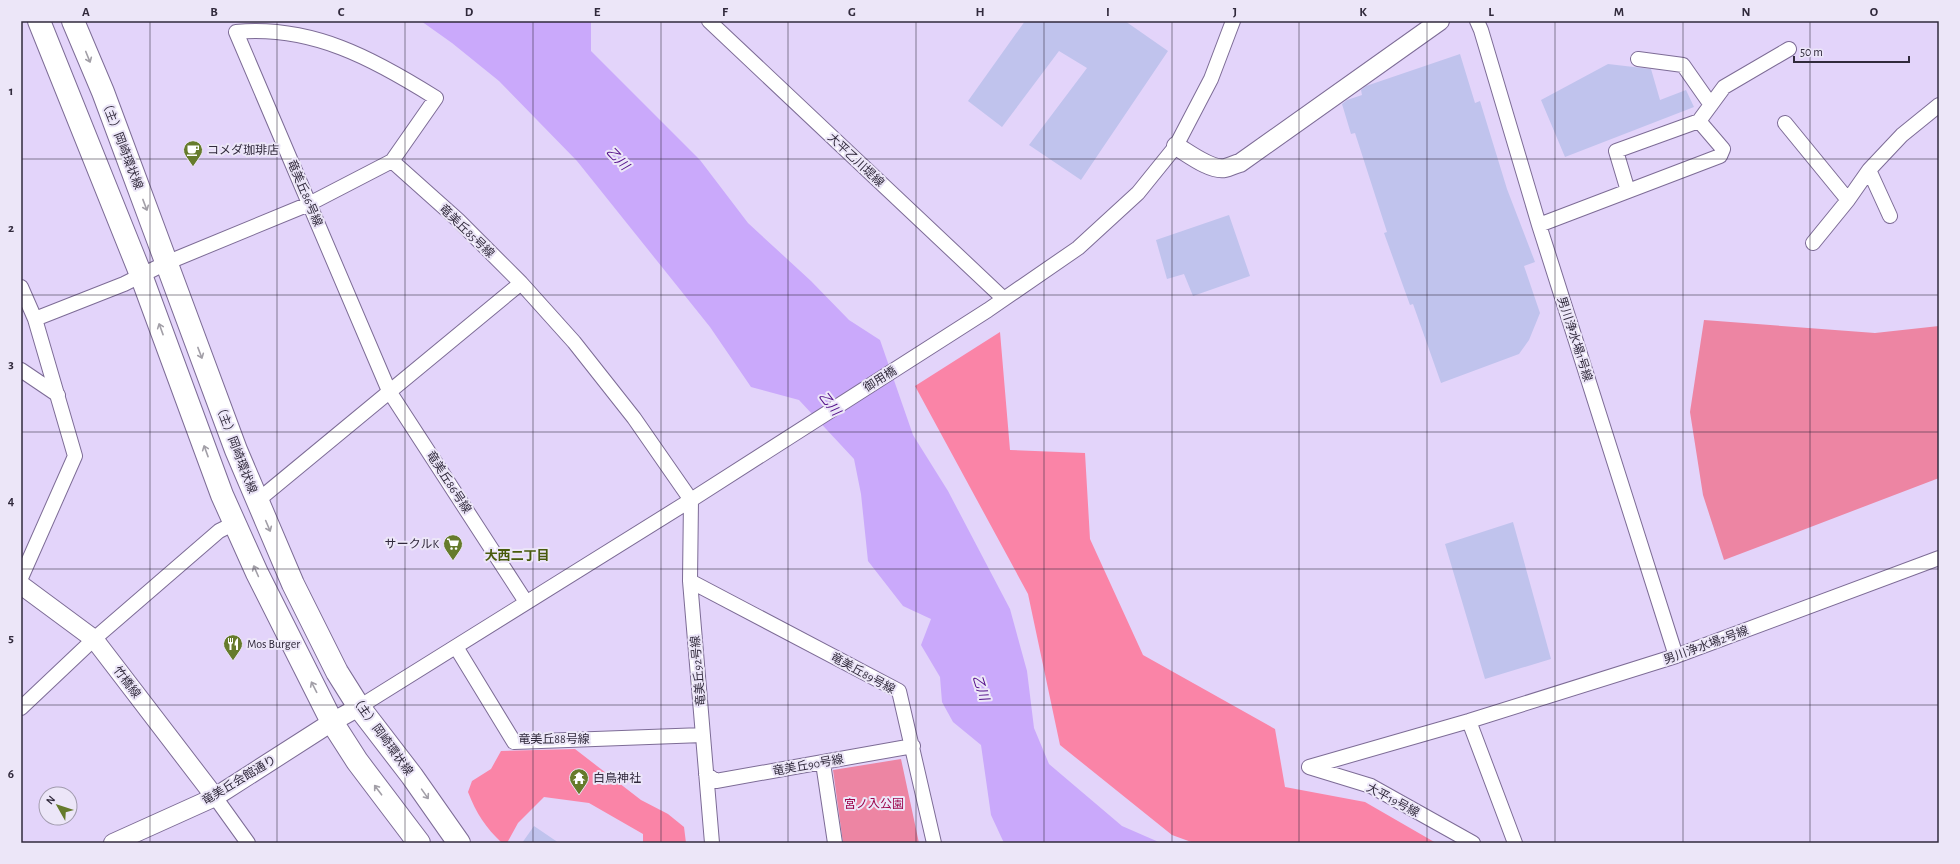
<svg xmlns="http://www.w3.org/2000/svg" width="1960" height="864" font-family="'Alegreya Sans','Noto Sans JP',sans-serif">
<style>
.green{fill:#ed85a3}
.forest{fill:#fa84a7}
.water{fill:#caa9fb}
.building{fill:#c0c3ed}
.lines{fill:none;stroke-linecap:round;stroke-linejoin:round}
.minor-casing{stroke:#7d6c96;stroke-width:16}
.tertiary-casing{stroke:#7d6c96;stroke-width:20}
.primary-casing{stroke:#7d6c96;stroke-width:24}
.minor{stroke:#fff;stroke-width:14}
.tertiary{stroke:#fff;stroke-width:18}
.primary{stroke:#fff;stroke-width:22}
.oneway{stroke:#a29fa7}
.grid{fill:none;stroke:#312a3c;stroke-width:1;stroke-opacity:0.55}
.labels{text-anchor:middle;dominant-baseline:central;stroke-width:4;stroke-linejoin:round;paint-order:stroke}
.street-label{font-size:12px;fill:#312a3c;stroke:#ece6f8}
.poi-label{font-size:12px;fill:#312a3c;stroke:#ece6f8;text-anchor:start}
.park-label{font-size:12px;fill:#9d074d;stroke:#ece6f8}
.water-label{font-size:13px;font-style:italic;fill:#510c87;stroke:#ece6f8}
.neighbourhood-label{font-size:13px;font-weight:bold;fill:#485a0c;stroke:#ece6f8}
.neatline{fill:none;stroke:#312a3c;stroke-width:1.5}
.grid-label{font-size:13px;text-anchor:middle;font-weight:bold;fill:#312a3c}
</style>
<rect width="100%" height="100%" fill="#e3d4fa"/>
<path class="green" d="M1704 320 1875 333 1939 326V478L1724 560 1703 495 1690 412Z
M901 759 919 843H843L833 770Z"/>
<path class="forest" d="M1000 332 1010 450 1085 453 1090 539 1143 655 1275 729 1285 787 1365 802 1436 843H1194L1172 835 1060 745 1028 594 915 386Z
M575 749 641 800 668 814 684 827 686 843H643V834L589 803 544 797 518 823 507 843H502C486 828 476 813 468 792L472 781 491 769 501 751Z"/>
<path class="water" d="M421 21H591V51L700 160 748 223 811 281 849 320 880 340 913 435 948 491 1010 609 1027 671 1034 728 1049 764 1122 826 1161 843H1004L991 815 981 745 953 722 942 702 940 677 921 645 931 619 903 606 868 561 861 494 854 459 799 400 751 387 710 327 577 161 499 81 452 43Z"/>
<path class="building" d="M1025 21H1125L1168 51 1081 180 1029 145 1087 68 1059 51 1002 127 968 101Z
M1460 54 1475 103 1480 101 1507 189 1535 262 1524 266 1540 313 1529 340 1519 354 1441 383 1413 304 1410 305 1384 233 1387 232 1355 133 1351 134 1342 104 1347 100 1362 95 1361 90 1366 86Z
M1608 64 1651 69 1660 100 1686 90 1694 107 1565 157 1541 100Z
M1229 215 1250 276 1193 296 1184 274 1167 279 1156 240Z
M1513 522 1551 659 1485 679 1445 544Z
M534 826 559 843H522Z"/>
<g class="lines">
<defs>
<path id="minor" d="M709 21 1004 299
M1477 21 1481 30 1539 225 1676 656
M1638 59 1683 65 1711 105
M1785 123 1848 200
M392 161 458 220 521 283 574 342 634 418 691 500 690 581 712 843
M1869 170 1890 216
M1628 191 1616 151 1699 121 1724 87 1789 49
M1539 225 1720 156 1723 149 1699 121
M1813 243 1848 200 1869 170 1902 135 1939 105
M21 287 35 319 75 456 21 578
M35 319 124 284 166 263 309 204 392 161 436 98C374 59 312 25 236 32L389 391 526 602
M21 370 58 395
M257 501 521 283
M690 581 899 691 934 843
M456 647 514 742 703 735
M359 707 691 500 988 310 1078 248 1138 193 1176 146 1211 79 1233 21
M21 708 94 639 219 531 235 523
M1469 721 1515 843
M823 763 835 843
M1309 767 1469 721 1676 656 1939 558
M1309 767 1371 786 1473 843
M706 774 716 781 913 746
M215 797 248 843"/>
<path id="tertiary" d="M1176 146C1188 153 1211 171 1225 168 1230 167 1235 164 1240 163L1440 21
M21 585 94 639 215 797
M113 843 215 797 332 722 359 707"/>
<path id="primary" d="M39 21 141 275 222 495 257 573 332 722 357 761 419 843
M73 21 103 92 236 450 293 584 337 672 359 707 412 776 459 843"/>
</defs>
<use href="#minor" class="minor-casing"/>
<use href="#tertiary" class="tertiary-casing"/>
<use href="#primary" class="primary-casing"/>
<use href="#minor" class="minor"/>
<use href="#tertiary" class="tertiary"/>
<use href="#primary" class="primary"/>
</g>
<defs><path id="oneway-shaft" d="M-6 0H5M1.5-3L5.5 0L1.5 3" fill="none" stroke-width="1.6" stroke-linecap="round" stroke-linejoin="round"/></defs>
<g class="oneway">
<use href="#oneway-shaft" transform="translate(88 57) rotate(68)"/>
<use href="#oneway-shaft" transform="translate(145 205) rotate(69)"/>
<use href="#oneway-shaft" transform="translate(161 329) rotate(-110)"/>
<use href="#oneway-shaft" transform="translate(200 353) rotate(69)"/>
<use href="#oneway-shaft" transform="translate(206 451) rotate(-110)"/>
<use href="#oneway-shaft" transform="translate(268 526) rotate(67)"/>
<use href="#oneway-shaft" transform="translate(256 571) rotate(-114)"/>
<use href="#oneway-shaft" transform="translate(314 687) rotate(-117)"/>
<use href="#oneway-shaft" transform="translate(378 790) rotate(-127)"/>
<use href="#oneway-shaft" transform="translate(425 794) rotate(55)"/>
</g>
<path class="grid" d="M150 21V843M277 21V843M405 21V843M533 21V843M661 21V843M788 21V843M916 21V843M1044 21V843M1172 21V843M1299 21V843M1427 21V843M1555 21V843M1683 21V843M1810 21V843M21 159H1939M21 295H1939M21 432H1939M21 569H1939M21 705H1939"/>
<defs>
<symbol id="cafe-pin" viewBox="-11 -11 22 30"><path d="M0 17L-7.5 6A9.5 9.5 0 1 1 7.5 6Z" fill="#667b2c" stroke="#ece6f8"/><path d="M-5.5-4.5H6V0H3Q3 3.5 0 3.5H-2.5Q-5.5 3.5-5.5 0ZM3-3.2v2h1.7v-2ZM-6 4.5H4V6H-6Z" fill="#fff"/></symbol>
<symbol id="supermarket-pin" viewBox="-11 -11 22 30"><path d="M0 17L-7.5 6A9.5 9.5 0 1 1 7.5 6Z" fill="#667b2c" stroke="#ece6f8"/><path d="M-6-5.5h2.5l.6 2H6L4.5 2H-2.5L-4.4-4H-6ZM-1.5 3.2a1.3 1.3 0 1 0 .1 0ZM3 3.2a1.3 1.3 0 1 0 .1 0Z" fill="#fff"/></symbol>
<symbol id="restaurant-pin" viewBox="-11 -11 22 30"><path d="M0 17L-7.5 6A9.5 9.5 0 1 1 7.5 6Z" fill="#667b2c" stroke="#ece6f8"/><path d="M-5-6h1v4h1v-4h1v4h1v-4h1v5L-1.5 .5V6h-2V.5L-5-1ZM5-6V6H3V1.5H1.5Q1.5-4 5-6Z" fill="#fff"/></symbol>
<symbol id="temple-pin" viewBox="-11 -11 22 30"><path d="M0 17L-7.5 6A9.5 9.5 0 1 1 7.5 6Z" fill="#667b2c" stroke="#ece6f8"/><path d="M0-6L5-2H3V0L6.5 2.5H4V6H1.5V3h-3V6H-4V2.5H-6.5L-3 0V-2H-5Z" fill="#fff"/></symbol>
</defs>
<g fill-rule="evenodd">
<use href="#cafe-pin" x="182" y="139" width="22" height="30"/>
<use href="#supermarket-pin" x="442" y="533" width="22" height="30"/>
<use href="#restaurant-pin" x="222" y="633" width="22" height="30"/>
<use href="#temple-pin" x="568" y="767" width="22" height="30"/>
</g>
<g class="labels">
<g class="street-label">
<text transform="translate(122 144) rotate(69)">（主）岡崎環状線</text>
<text transform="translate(856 160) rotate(43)">大平乙川堤線</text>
<text transform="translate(305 193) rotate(67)">竜美丘86号線</text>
<text transform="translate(467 231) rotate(44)">竜美丘85号線</text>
<text transform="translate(1575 339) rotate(72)">男川浄水場1号線</text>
<text transform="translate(880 379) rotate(-32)">御用橋</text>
<text transform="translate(236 448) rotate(69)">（主）岡崎環状線</text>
<text transform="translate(449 482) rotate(57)">竜美丘86号線</text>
<text transform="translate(1706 645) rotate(-20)">男川浄水場2号線</text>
<text transform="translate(698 671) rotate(-95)">竜美丘92号線</text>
<text transform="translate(863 673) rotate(29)">竜美丘89号線</text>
<text transform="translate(127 682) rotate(53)">竹橋線</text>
<text transform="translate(382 735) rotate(54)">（主）岡崎環状線</text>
<text x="554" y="739">竜美丘88号線</text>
<text transform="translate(808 765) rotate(-10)">竜美丘90号線</text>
<text transform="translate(239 780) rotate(-31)">竜美丘会館通り</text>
<text transform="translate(1393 800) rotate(28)">大平19号線</text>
</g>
<g class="poi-label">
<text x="207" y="150">コメダ珈琲店</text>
<text x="439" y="544" text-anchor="end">サークルK</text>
<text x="247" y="644">Mos Burger</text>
<text x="593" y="778">白鳥神社</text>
</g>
<g class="park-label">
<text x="874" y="804">宮ノ入公園</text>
</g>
<g class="water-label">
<text transform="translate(617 159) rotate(46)">乙川</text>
<text transform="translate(829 404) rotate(52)">乙川</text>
<text transform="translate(980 688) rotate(72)">乙川</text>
</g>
<g class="neighbourhood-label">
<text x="517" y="556">大西二丁目</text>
</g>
</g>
<rect width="1960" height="864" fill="none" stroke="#ece6f8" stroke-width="44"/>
<g transform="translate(58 806) rotate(309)"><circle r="19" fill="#ece6f8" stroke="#a19bad"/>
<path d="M0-3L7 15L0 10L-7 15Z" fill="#667b2c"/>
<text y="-6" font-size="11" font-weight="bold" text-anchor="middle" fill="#312a3c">N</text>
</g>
<path d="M1794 56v6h115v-6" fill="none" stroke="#312a3c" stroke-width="2"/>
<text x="1800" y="56" font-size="12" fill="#312a3c" stroke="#ece6f8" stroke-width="3" paint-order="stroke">50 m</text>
<rect x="22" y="22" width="1916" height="820" class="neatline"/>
<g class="grid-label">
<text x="86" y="16">A</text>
<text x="214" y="16">B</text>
<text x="341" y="16">C</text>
<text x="469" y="16">D</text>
<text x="597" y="16">E</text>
<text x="725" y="16">F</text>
<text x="852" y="16">G</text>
<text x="980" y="16">H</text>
<text x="1108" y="16">I</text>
<text x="1235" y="16">J</text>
<text x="1363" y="16">K</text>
<text x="1491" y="16">L</text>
<text x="1619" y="16">M</text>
<text x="1746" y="16">N</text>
<text x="1874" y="16">O</text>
<text x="11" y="95">1</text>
<text x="11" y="232">2</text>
<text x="11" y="368">3</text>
<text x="11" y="505">4</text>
<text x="11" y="642">5</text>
<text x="11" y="778">6</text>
</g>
</svg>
